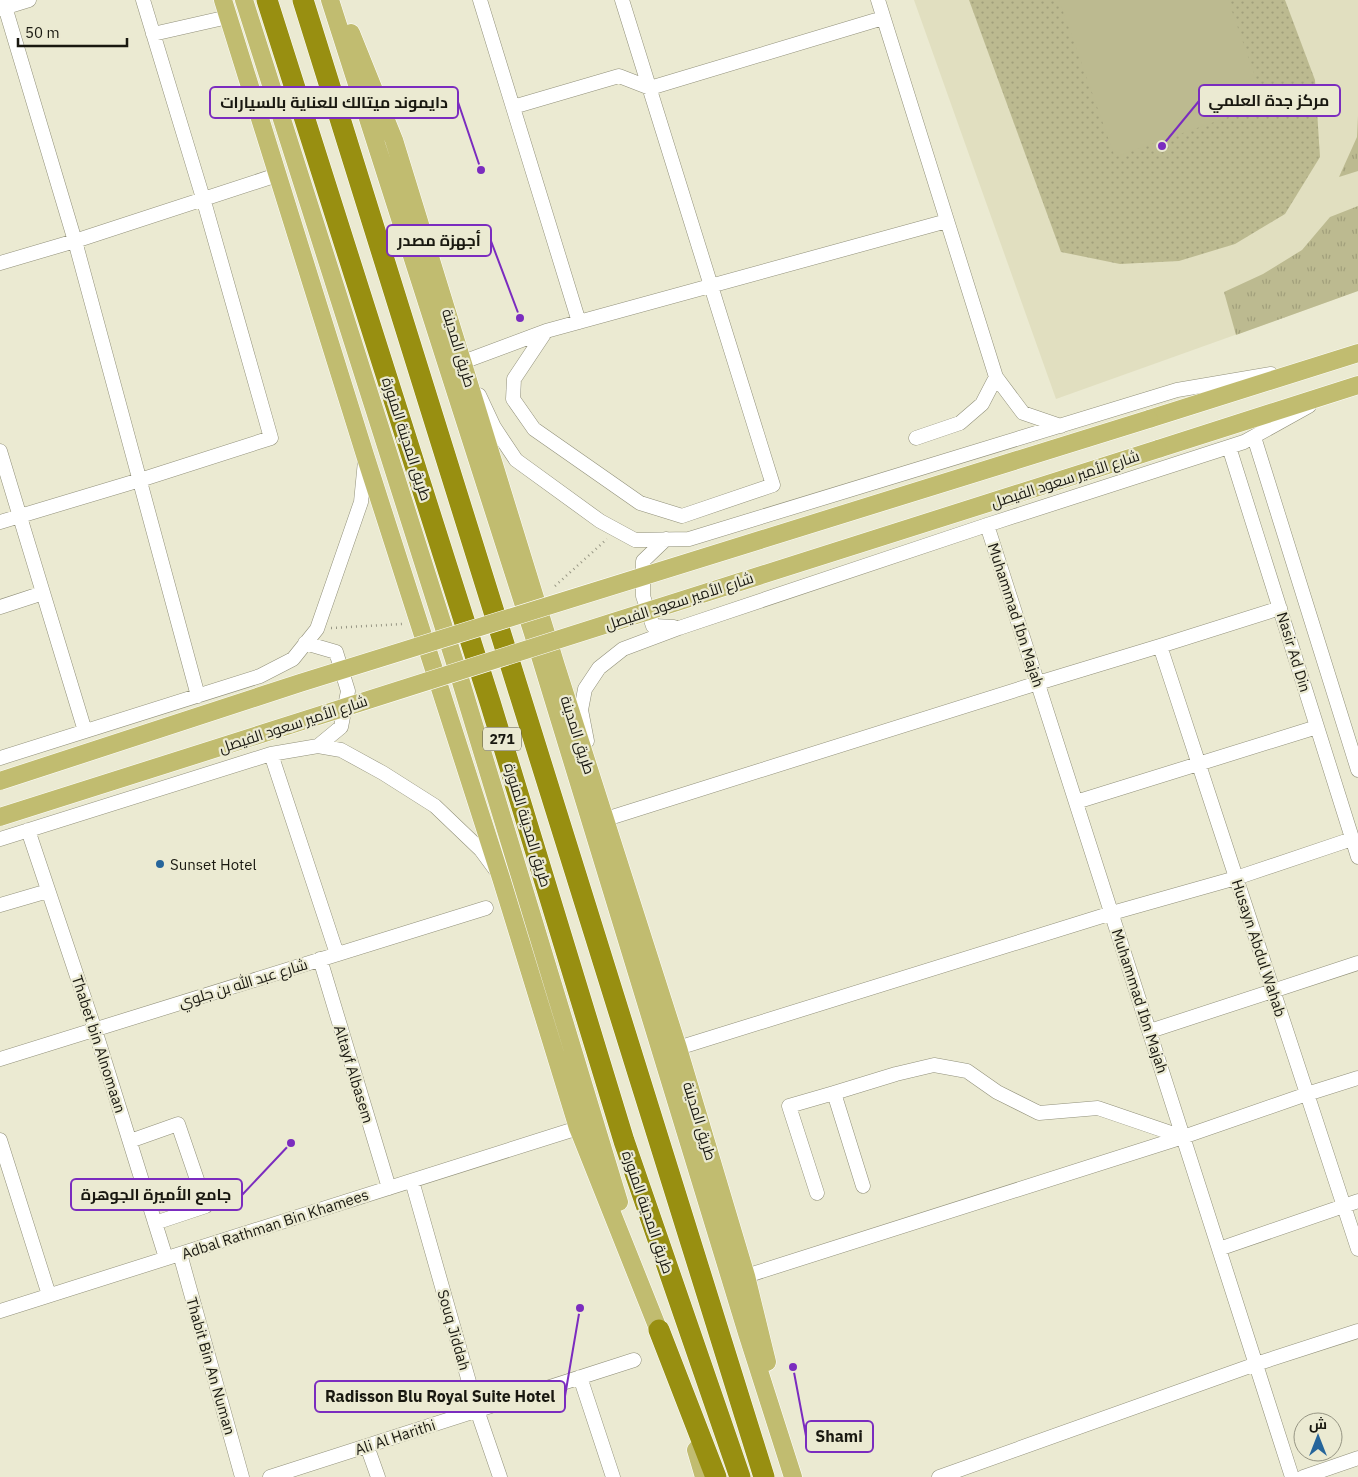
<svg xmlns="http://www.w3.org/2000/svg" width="1358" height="1477" font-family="'IBM Plex Sans',Cairo,sans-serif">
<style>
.built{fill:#e1dfc0}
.grass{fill:url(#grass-tufts)}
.park{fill:url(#park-dots)}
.pitch{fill:#bcba90}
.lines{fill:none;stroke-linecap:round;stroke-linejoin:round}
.minor-casing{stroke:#91907a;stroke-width:15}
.major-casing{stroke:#fff;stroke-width:19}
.highway-casing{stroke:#fff;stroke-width:22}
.path{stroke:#979684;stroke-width:2.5;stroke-dasharray:1 4;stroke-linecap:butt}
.minor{stroke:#fff;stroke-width:14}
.major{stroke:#c1bc70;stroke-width:18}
.highway{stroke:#988f11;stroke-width:21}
.major-bridge-casing{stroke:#fff;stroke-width:19;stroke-linecap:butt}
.major-bridge{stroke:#c1bc70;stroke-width:18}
.poi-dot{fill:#26659b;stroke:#ebead2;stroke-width:2}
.labels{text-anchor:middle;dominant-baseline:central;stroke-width:4.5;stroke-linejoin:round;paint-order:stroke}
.shield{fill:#ebead2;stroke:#58574a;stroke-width:1}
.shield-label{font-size:14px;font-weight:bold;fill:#191810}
.street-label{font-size:15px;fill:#191810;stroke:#ebead2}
.poi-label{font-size:15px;fill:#191810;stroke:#ebead2;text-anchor:start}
.leader{fill:none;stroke:#7b2cbf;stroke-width:2}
.callout-dot{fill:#7b2cbf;stroke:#ebead2;stroke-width:2}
.callout{fill:#ebead2;stroke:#7b2cbf;stroke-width:2}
.callout-label{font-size:16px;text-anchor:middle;font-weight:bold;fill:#191810}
</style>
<defs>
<pattern id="grass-tufts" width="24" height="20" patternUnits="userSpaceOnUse" patternTransform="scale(1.25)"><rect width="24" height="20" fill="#bcba90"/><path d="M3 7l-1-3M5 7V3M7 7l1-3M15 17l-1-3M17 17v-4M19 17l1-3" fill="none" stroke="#a19f7b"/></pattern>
<pattern id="park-dots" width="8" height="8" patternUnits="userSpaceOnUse" patternTransform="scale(1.25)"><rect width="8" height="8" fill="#bcba90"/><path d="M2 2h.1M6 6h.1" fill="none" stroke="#a19f7b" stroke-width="1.8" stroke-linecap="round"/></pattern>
</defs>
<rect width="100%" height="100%" fill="#ebead2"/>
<path class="built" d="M914 0H1358V291L1056 399Z"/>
<path class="grass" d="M1358 116V171L1339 177 1357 137Z
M1358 206V291L1236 335 1224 292 1263 274 1302 250 1330 217Z"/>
<path class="park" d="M969 0H1285L1315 80 1320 157 1285 214 1235 244 1179 261 1120 264 1061 252Z"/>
<path class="pitch" d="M1059 0H1228L1265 104 1115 157Z"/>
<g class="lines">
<defs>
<path id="minor" d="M3 0 75 241 198 696
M480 0 579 322
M878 0 996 377 1023 413 1061 426
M0 9 29 0
M153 34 228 17
M513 107 619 76 650 88 883 18
M0 263 75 241 277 175
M546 331 514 379 513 399 534 429 640 503 682 516 773 485 622 0
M467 371 463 362 546 331 947 221
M479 395 494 427 516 460 600 521 635 540 689 539 1177 390 1271 374
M1254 437 1358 770
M916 438 960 423 982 404 996 377
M1229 447 1358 857
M0 451 85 731
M0 522 140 480 271 438 203 198 143 0
M987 525 1292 1477
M666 539 643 561V596L653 626 674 627
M0 607 43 593
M305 643 336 652 348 691 341 727 318 746
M1160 646 1358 1249
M587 741 581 710 585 689 599 668 623 649 679 628 987 525 1244 442 1309 406
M271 754 337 954
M0 758 260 676 293 659 317 629 361 502 365 461
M1076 802 1317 727
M604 811 606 819 1038 683 1160 646 1280 608
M28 830 95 1030 166 1258
M0 839 271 754 318 746 341 750 383 773 435 806 481 850 495 869
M0 905 48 891
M320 959 389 1188
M1150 1031 1358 963
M678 1048 1112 913 1236 878 1352 839
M0 1059 486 908
M0 1140 49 1295
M130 1141 178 1124 206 1206 155 1223
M412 1181 477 1410 500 1477
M863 1186 834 1093 896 1074 934 1065 967 1071 997 1092 1039 1113 1098 1108 1183 1137
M817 1193 789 1106 834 1093
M1219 1249 1358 1201
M180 1254 242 1477
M746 1276 1183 1137 1307 1094 1358 1078
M0 1311 578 1128
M580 1377 613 1477
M367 1446 378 1477
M270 1477 634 1360
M939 1477 1256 1364 1358 1331
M1303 1477 1358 1458"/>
<path id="major" d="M223 0 365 455 501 878 578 1128 663 1341
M244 0 458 672 619 1202
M330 0 537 646 747 1333 793 1477
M351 33 394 140 556 666 678 1048 746 1276 767 1362
M1149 419 1358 353
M1158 449 1358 385
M696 1450 704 1477"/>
<path id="highway" d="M267 0 490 702 624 1141 740 1477
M303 0 764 1477
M659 1330 716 1477"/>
</defs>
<use href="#minor" class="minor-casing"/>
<use href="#major" class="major-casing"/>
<use href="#highway" class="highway-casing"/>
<path class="path" d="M555 586 607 539
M331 628 403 624"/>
<use href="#minor" class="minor"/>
<use href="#major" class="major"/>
<use href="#highway" class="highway"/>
<defs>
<path id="major-bridge" d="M0 781 300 683 1149 419
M0 817 1158 449"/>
</defs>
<use href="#major-bridge" class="major-bridge-casing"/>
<use href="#major-bridge" class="major-bridge"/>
</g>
<circle class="poi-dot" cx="160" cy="864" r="5"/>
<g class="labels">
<rect class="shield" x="483" y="727.5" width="38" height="23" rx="4"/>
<g class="shield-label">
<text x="502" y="739">271</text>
</g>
<g class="street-label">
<text transform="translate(459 348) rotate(73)">طريق المدينة</text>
<text transform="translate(407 439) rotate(72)">طريق المدينة المنورة</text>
<text transform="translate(1065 479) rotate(-18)">شارع الأمير سعود الفيصل</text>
<text transform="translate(679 601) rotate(-18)">شارع الأمير سعود الفيصل</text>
<text transform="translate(1016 615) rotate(72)">Muhammad Ibn Majah</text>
<text transform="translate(1294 652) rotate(73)">Nasir Ad Din</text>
<text transform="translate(293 724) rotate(-18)">شارع الأمير سعود الفيصل</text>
<text transform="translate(578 735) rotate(72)">طريق المدينة</text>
<text transform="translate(528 825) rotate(73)">طريق المدينة المنورة</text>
<text transform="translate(1259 948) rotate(72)">Husayn Abdul Wahab</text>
<text transform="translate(243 983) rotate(-17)">شارع عبد الله بن جلوي</text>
<text transform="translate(1140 1001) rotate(72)">Muhammad Ibn Majah</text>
<text transform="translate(99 1044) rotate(72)">Thabet bin Alnomaan</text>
<text transform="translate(354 1074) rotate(73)">Altayf Albasem</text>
<text transform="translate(700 1121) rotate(73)">طريق المدينة</text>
<text transform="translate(648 1212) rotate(71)">طريق المدينة المنورة</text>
<text transform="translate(275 1224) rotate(-18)">Adbal Rathman Bin Khamees</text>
<text transform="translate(454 1330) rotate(74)">Souq Jiddah</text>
<text transform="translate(211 1366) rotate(74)">Thabit Bin An Numan</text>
<text transform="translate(395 1437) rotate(-18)">Ali Al Harithi</text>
</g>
<g class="poi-label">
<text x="170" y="864">Sunset Hotel</text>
</g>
</g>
<path class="leader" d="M1162 146L1199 101M481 170L458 102M520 318L491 241M291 1143L242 1195M580 1308L565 1396M793 1367L806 1436"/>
<g class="callout-dot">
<circle cx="1162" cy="146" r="5"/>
<circle cx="481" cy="170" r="5"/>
<circle cx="520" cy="318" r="5"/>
<circle cx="291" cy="1143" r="5"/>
<circle cx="580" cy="1308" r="5"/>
<circle cx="793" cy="1367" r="5"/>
</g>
<g class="callout">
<rect x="1199" y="85" width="141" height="31" rx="5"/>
<rect x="210" y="87" width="248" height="31" rx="5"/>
<rect x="387" y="225" width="104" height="31" rx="5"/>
<rect x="71" y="1179" width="171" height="31" rx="5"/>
<rect x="315" y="1381" width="250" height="31" rx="5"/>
<rect x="806" y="1421" width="67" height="31" rx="5"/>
</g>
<g class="callout-label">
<text x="1269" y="106">مركز جدة العلمي</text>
<text x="334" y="108">دايموند ميتالك للعناية بالسيارات</text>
<text x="439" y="246">أجهزة مصدر</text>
<text x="156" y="1200">جامع الأميرة الجوهرة</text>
<text x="440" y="1402">Radisson Blu Royal Suite Hotel</text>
<text x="839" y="1442">Shami</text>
</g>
<g transform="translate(1318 1437)"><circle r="24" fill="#ebead2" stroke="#979684"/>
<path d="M0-4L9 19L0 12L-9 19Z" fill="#26659b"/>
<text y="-8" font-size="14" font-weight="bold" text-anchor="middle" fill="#191810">ش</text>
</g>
<path d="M18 38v8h109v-8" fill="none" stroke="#191810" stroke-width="2.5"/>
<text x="25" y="38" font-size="15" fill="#191810" stroke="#ebead2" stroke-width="4" paint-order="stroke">50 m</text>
</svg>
